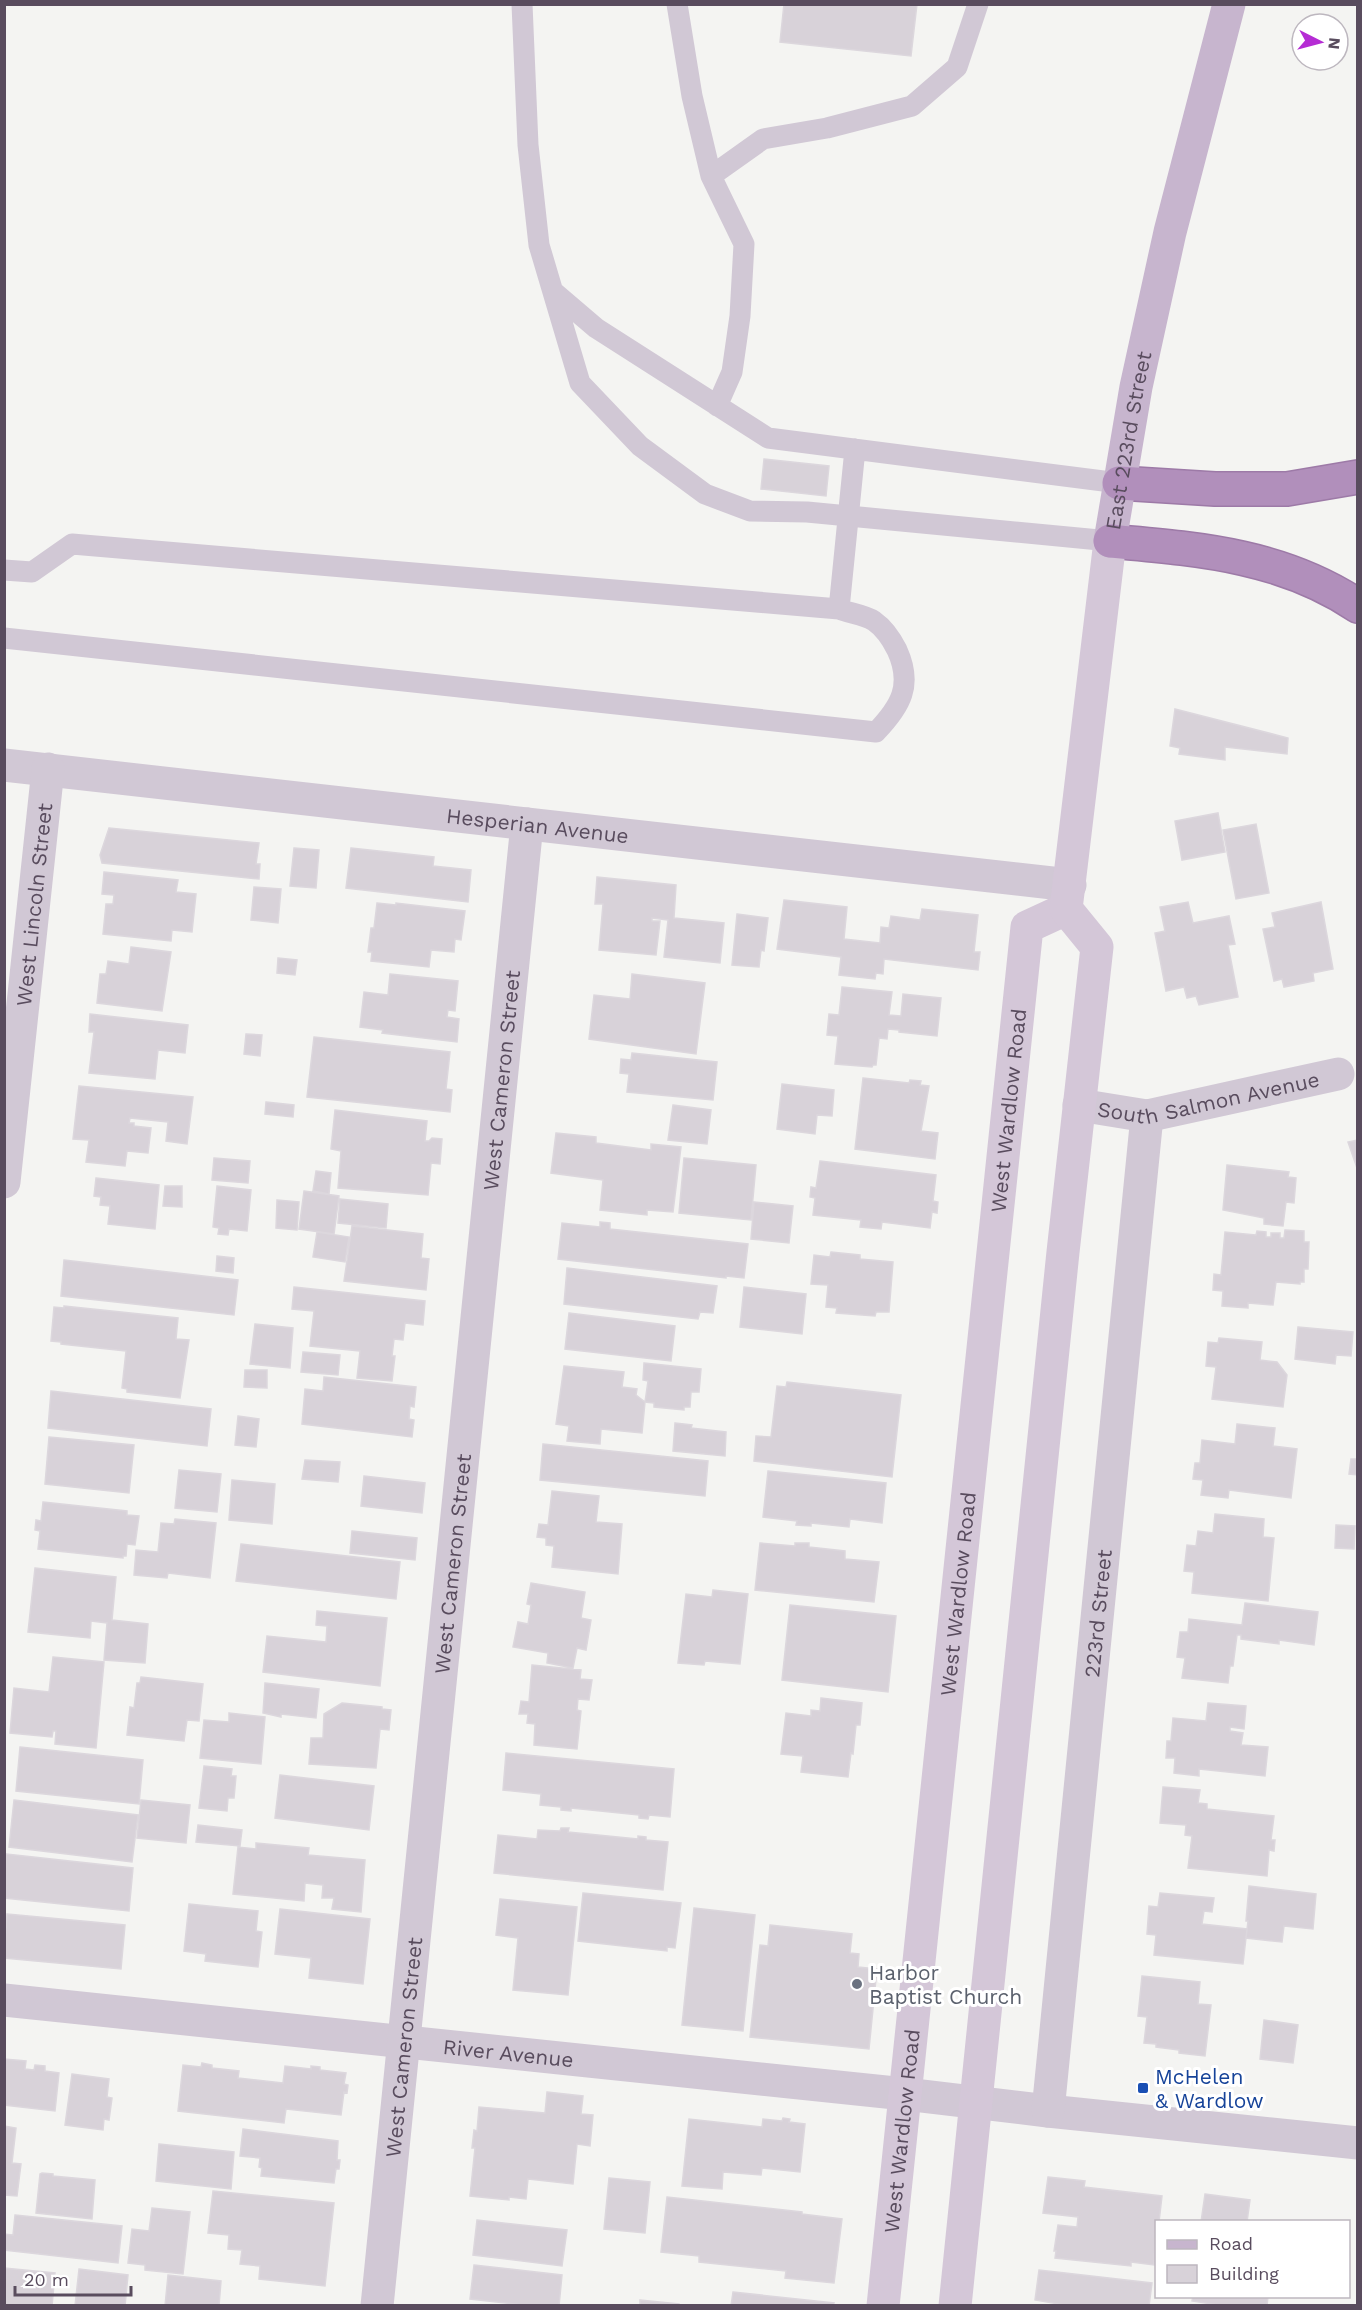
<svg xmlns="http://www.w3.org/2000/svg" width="1362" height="2310" font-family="'Work Sans',sans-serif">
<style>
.building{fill:#d8d2d9;stroke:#dcd7dd;stroke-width:1.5}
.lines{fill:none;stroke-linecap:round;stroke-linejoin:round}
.motorway-casing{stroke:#9d7aa7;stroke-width:36}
.service{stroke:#d1c8d5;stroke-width:21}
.minor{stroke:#d1c8d5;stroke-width:33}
.secondary{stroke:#d4c7d8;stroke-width:33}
.primary{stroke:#c7b5ce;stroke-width:33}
.motorway{stroke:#b18fbb;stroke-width:33}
.worship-dot{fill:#6b7280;stroke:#fff;stroke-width:2}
.transit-dot{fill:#1a4fb4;stroke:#fff;stroke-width:2}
.labels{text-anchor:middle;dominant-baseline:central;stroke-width:6;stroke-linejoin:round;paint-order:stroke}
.street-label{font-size:21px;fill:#594c5e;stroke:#fff}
.worship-label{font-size:21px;fill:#5b616d;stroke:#fff;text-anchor:start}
.transit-label{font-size:21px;fill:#164399;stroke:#fff;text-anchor:start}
</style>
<rect width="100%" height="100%" fill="#f4f4f2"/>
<path class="building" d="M784 4H917L911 56 780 42Z
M764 459 829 466 826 496 761 489Z
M1175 709 1288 738 1287 754 1225 747V760L1179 754 1180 748 1170 746Z
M1218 813 1225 852 1182 860 1175 821Z
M1256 824 1269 893 1236 899 1223 830Z
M109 828 259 843 256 864H260L259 879 102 863 100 855Z
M294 848 319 850 316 888 290 886Z
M351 848 434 857 433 866 471 870 468 902 346 888Z
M104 872 178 880 176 892 196 894 192 932 172 930 171 941 103 934 106 904H113L114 895 102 894Z
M597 877 676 885 674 918 724 923 720 963 664 957 668 920 652 918V921H660L656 955 599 950 603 904H595Z
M254 887 281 889 278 923 251 920Z
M784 900 847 907 844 939 880 943 881 927 889 928 891 916 920 920 922 909 978 915 974 952H980L978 970 884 959 883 974 876 973 875 979 839 975 841 957 777 949Z
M1188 902 1193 923 1229 916 1235 944 1228 945 1238 997 1199 1005 1196 996 1187 998 1184 987 1166 991 1155 933 1165 931 1160 907Z
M1321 902 1333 969 1313 973 1314 981 1284 987 1282 979 1274 981 1263 929 1275 927 1272 913Z
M377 903 396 905V903L465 911 461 940 455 939 454 952 431 950 429 967 371 961 372 952H368L371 928H374Z
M737 914 768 918 764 951 761 950 759 967 732 965Z
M131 947 171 952 162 1011 97 1003 100 974H106L108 961 129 964Z
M278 958 297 960 295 975 277 973Z
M390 974 458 981 455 1011 448 1010 447 1017 459 1019 457 1042 382 1033 383 1030 360 1027 364 992 388 995Z
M632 974 705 983 696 1054 589 1039 594 995 630 999Z
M842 987 892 992 889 1015 901 1016 903 994 941 998 937 1036 899 1032V1030L888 1029 887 1039 879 1038 876 1065H873L872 1067 835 1064 838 1036 827 1035 829 1014 839 1015Z
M90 1014 188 1025 185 1053 158 1050 155 1079 89 1073 94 1032H89Z
M246 1034 262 1035 260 1056 244 1054Z
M314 1037 450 1052 446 1089 452 1090 450 1112 307 1097Z
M632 1053 717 1062 713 1100 627 1092 629 1074 620 1073 621 1059 631 1060Z
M863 1078 909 1083 910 1080 921 1081 920 1085 929 1086 921 1131 938 1133 935 1159 855 1149Z
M782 1084 834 1090 832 1116 817 1115 815 1134 777 1129Z
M79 1086 193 1097 187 1144 166 1141 168 1122 130 1118 129 1123H134V1126L151 1128 148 1153 127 1151 125 1166 86 1162 89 1140 73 1139Z
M266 1102 294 1105 293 1117 265 1114Z
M673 1105 711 1110 707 1144 668 1140Z
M335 1110 427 1121 425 1141H429L432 1138 442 1139 440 1164 431 1163 428 1195 338 1188 341 1151 331 1149Z
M556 1133 596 1137V1143L651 1150V1144L681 1147 673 1212 647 1210V1215L600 1210 603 1180 551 1173Z
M1358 1140V1171L1348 1142Z
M214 1158 250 1161 248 1183 212 1180Z
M684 1158 756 1165 751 1220 679 1213Z
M820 1161 936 1175 933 1201 938 1202 937 1213 932 1212 930 1228 882 1222 881 1229 860 1227 861 1220 813 1215 815 1198 810 1197 811 1187 816 1188Z
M1227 1165 1289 1172 1288 1177 1296 1178 1294 1203 1286 1202 1283 1226 1264 1224V1218L1223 1210Z
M316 1171 331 1173 329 1194 313 1191Z
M96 1178 159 1185 155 1229 108 1224 110 1206 100 1205 101 1197 94 1196Z
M165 1186H182V1207L163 1206Z
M217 1186 251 1190 247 1231 229 1229 228 1235 218 1234 219 1228 213 1227Z
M304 1191 339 1196 334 1234 299 1229Z
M340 1199 388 1204 386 1228 338 1223Z
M277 1200 299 1202 297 1230 276 1228Z
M754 1202 793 1206 789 1243 751 1239Z
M600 1222 610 1223V1229L748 1244 744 1278 726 1276V1278L558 1259 562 1223 600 1227Z
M352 1226 423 1234 421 1258 429 1259 426 1290 344 1281Z
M1285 1230 1304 1231V1242H1309L1308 1269H1304V1282H1300V1284L1276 1282 1273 1305 1248 1303V1308L1222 1306 1223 1291 1213 1290 1214 1274 1221 1275 1225 1232 1256 1235 1257 1231 1266 1232V1237H1271V1233H1280V1238H1284Z
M317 1232 349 1237 345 1262 313 1257Z
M831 1252 860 1255V1259L893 1262 889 1312H876L875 1316 836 1313 837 1308 826 1307 828 1285 811 1284 814 1255 830 1257Z
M217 1256 234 1258 233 1273 216 1271Z
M64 1260 238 1280 234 1315 61 1296Z
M567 1268 717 1286 713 1313 700 1312 698 1319 564 1304Z
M294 1287 425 1301 423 1325 405 1323 403 1340 394 1339 392 1356H395L392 1381 357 1378 360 1351 310 1346 314 1311 292 1309Z
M744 1287 806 1294 802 1334 740 1327Z
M64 1306 178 1318 176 1339 189 1340 180 1398 127 1392V1389L122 1388 126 1351 61 1344V1342L51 1341 54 1307 64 1308Z
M569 1313 675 1326 671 1361 565 1349Z
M255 1324 293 1328 290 1368 250 1364Z
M1298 1327 1353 1332 1351 1356 1336 1355 1335 1364 1295 1359Z
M1219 1338 1262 1342 1260 1360 1277 1362 1287 1375 1283 1407 1212 1399 1216 1367 1206 1366 1208 1342 1218 1343Z
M303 1352 340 1355 338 1375 301 1372Z
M644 1363 701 1369 699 1392H691L690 1407H684V1410L654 1407V1403L645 1402 648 1381 643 1380Z
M564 1366 624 1372 622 1387 637 1389 636 1395 645 1402 642 1433 601 1429 600 1444 567 1441 569 1426 556 1424Z
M245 1370H267V1388L244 1387Z
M324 1377 416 1387 414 1407 410 1406 409 1419 414 1420 412 1437 302 1424 305 1389 323 1391Z
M787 1382 901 1395 892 1477 754 1461 756 1436 771 1437 777 1386 786 1387Z
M51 1391 211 1409 207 1446 48 1428Z
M238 1416 259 1419 256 1447 235 1445Z
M675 1423 692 1425 691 1428 726 1432 725 1456 673 1451Z
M1237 1424 1275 1428 1273 1446 1297 1449 1291 1498 1229 1490 1228 1498 1201 1495 1203 1480 1193 1479 1195 1463H1200L1202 1440 1235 1444Z
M49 1437 134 1445 129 1493 45 1484Z
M543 1444 708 1461 705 1496 540 1480Z
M1351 1459H1358V1475L1349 1474Z
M305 1460 340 1462 338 1482 302 1479Z
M179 1470 221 1474 217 1512 175 1508Z
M768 1471 886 1483 882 1523 850 1519 849 1527 811 1523V1526L796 1525 797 1521 763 1517Z
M364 1476 425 1483 422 1513 361 1506Z
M232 1480 275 1484 272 1524 229 1520Z
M552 1491 599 1496 596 1522 622 1524 618 1574 552 1567 554 1546 546 1545V1538L537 1537 539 1524 548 1525Z
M43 1502 127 1511V1515L139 1516 135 1545 127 1544 126 1556H123V1558L38 1549 40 1531 35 1530 36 1520 41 1521Z
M1215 1514 1264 1519 1263 1537 1274 1538 1268 1601 1192 1593 1194 1572 1184 1571 1187 1545 1196 1546 1198 1531 1213 1533Z
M175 1519 216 1523 210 1578 168 1573 167 1578 134 1575 136 1550 158 1552 161 1523 174 1524Z
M1336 1525 1355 1526 1354 1549 1335 1548Z
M352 1531 417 1538 415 1560 350 1553Z
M760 1543 795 1546V1543H809V1547L845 1551V1559L879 1562 874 1602 755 1590Z
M241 1544 400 1562 396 1599 236 1581Z
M35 1568 116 1577 112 1620 148 1624 145 1663 104 1660 107 1623 91 1621 90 1638 28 1632Z
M531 1583 585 1592 581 1618 591 1620 586 1650 577 1648 573 1668 547 1663 548 1653 513 1647 518 1622 528 1624 531 1605 527 1604Z
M713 1590 748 1594 740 1664 705 1661 704 1665 678 1663 686 1594 712 1597Z
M1245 1603 1318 1612 1314 1645 1279 1640V1644L1241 1639V1635H1237L1233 1666H1230L1228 1683 1182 1678 1185 1658 1177 1657 1180 1632H1188L1189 1619 1242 1625Z
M790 1605 896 1616 888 1692 782 1680Z
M317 1611 387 1618 380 1686 263 1672 267 1636 326 1642 327 1626 316 1625Z
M53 1657 104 1662 96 1748 55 1744 56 1731H53L52 1737 10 1733 14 1688 49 1692Z
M532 1665 581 1670 580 1679 592 1680 589 1700 578 1699 577 1710 581 1711 577 1749 534 1745 535 1724 527 1723 528 1714H519L521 1701 529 1702Z
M141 1677 203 1684 199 1721 187 1720 184 1741 127 1735 130 1707 134 1708 137 1683H140Z
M265 1683 319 1689 316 1718 281 1714V1717L263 1713Z
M821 1698 862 1703 860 1725H856L853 1754 851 1753 848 1777 801 1772 803 1756 781 1754 786 1713 811 1716V1710L820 1711Z
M342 1703 382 1707V1709L391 1710 389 1730 380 1729 376 1768 309 1764 311 1738H323L324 1714Z
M1208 1703 1246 1706 1244 1729 1230 1727V1731L1243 1733 1241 1745 1268 1747 1265 1776 1199 1769V1776L1174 1773 1175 1758H1166L1167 1741H1171L1173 1718 1206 1721Z
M229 1713 265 1717 261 1764 200 1758 204 1720 229 1722Z
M20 1747 143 1760 139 1804 16 1791Z
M506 1753 674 1769 670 1817 649 1815 648 1819 639 1818V1815L571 1808V1811L561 1810V1807L540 1805 541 1794 503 1790Z
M204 1766 232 1769 231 1776H236L234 1798H228L227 1811 199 1808Z
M280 1775 374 1786 369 1830 275 1818Z
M1163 1787 1200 1790 1198 1803 1207 1804V1809L1274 1816 1271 1840H1275L1274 1851 1269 1850 1267 1876 1188 1868 1192 1836 1185 1835 1186 1825 1160 1823Z
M14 1800 138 1815 132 1862 9 1847Z
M141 1800 190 1805 186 1843 137 1838Z
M198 1825 242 1830 240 1846 196 1842Z
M561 1828H569L568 1832 638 1839V1836L646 1837V1840L668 1842 663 1890 494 1873 498 1835 537 1839 538 1830 560 1831Z
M256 1843 309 1848 308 1855 365 1860 361 1912 332 1909 334 1898H322L323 1885 305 1883 304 1901 233 1894 238 1847 256 1849Z
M6 1854 133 1868 129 1911 4 1898Z
M1249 1886 1316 1894 1313 1929 1284 1926 1282 1942 1246 1938 1248 1921H1246Z
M583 1893 681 1903 675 1948 667 1947V1951L578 1941Z
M1160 1893 1214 1898 1212 1912 1204 1911 1202 1924 1247 1929 1243 1964 1154 1955 1156 1935 1147 1934 1149 1906 1158 1907Z
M500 1899 577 1907 568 1995 513 1990 518 1938 496 1935Z
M189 1904 258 1911 256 1931 262 1932 258 1967 205 1961 206 1954 184 1951Z
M694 1908 755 1915 743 2031 682 2025Z
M280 1909 370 1919 363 1984 309 1978 311 1958 275 1954Z
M7 1914 125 1925 121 1969 4 1958Z
M770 1925 852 1934 850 1953 859 1954 858 1967 877 1969 869 2049 750 2037 760 1945 768 1946Z
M1142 1976 1200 1982 1198 2004 1211 2005 1205 2056 1179 2053V2050L1156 2047V2044L1144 2043 1147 2017 1138 2016Z
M1264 2020 1298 2025 1293 2063 1260 2059Z
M4 2059 26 2061 25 2069 34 2070 35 2065 45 2066V2071L59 2073 55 2111 4 2105Z
M202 2063 212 2065V2068L239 2071 238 2078 283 2083 285 2066 311 2069V2066L320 2067V2070L346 2073 344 2084 348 2085 347 2093 344 2092 341 2115 286 2109 284 2123 178 2111 183 2065 201 2067Z
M72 2074 109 2079 107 2097 112 2098 109 2120 104 2119 103 2130 65 2125Z
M547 2092 583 2096 581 2114 593 2115 590 2146 577 2144 573 2184 528 2179 526 2199 509 2197V2200L470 2196 475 2148H472L474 2130 477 2131 479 2107 545 2113Z
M783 2118 790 2119 789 2122 805 2124 800 2172 762 2168 761 2175 723 2172 722 2189 682 2186 689 2119 762 2127 763 2119 782 2121Z
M4 2126 16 2128 12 2163 21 2164 17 2196 4 2195Z
M243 2129 338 2141 337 2160H340L339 2169H336L334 2183 261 2176 262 2168 259 2167 260 2158 240 2156Z
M159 2144 234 2152 231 2189 156 2181Z
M42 2173 53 2174V2176L95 2180 92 2219 36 2213 40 2174Z
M1048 2177 1085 2181 1084 2187 1162 2196 1159 2222H1156L1154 2265 1131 2262V2266L1055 2258 1056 2251H1054L1058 2225 1077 2227 1078 2217 1043 2213Z
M609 2178 650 2182 645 2233 604 2229Z
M213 2191 334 2203 325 2286 259 2279 260 2266 240 2264 242 2250 228 2249 229 2235 208 2233Z
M1205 2194 1250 2200 1247 2222H1201Z
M667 2197 802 2212V2214L842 2219 834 2283 785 2278 786 2271 699 2262V2256L661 2252Z
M152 2208 190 2212 183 2274 145 2270V2265L128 2263 132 2229 149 2231Z
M15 2215 122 2226 118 2263 4 2250V2234L13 2235Z
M477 2220 567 2230 562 2266 473 2255Z
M474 2265 562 2275 559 2306H532L470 2299Z
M4 2268 55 2273 52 2306H4Z
M79 2269 128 2275 125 2306H75Z
M1039 2270 1152 2283 1149 2306H1070L1035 2300Z
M168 2275 221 2281 219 2306H165Z
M733 2292 834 2303 833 2306H731Z
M1193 2296H1268L1267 2306H1224L1192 2301Z
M640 2300 679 2304V2306H640Z"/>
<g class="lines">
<defs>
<path id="motorway" d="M1119 483 1215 489H1287L1358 477
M1110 541C1198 549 1282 555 1358 606"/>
</defs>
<use href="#motorway" class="motorway-casing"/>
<path class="service" d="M522 4 528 145 539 245 580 383 640 446 705 494 750 511 807 512 1110 541
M677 4 692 96 711 176 744 244 740 316 732 372 717 406
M711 176 763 139 827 128 912 106 957 67 978 4
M555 293 596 328 768 438 1119 483
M4 570 32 572 72 544 839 609C849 613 865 615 874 621 884 628 892 640 897 650 913 685 901 706 876 732L4 638
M839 609 855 449"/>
<g class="minor">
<path id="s1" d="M4 765 1070 885"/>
<path id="s2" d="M1079 1105 1147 1116 1338 1074"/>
<path id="s3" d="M4 1182 48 769"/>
<path id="s4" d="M4 2000 905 2094 1048 2111 1358 2143"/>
<path id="s5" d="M1048 2111 1147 1116"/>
<path id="s6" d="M377 2306 527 824"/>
</g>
<g class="secondary">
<path id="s7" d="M883 2306 1027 927 1066 909"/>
<path d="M955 2306 1063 1252 1097 947 1066 909 1110 541"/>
</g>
<path class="primary" id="s8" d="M1110 541 1136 387 1170 232 1229 4"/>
<use href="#motorway" class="motorway"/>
</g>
<circle class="worship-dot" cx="857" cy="1984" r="6"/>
<rect class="transit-dot" x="1137" y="2082" width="12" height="12" rx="3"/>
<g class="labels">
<g class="street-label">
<text stroke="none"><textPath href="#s8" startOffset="102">East 223rd Street</textPath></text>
<text stroke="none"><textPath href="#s1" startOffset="537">Hesperian Avenue</textPath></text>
<text stroke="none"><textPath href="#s3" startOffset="279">West Lincoln Street</textPath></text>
<text stroke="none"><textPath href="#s6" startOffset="1232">West Cameron Street</textPath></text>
<text stroke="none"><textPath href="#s2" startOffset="132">South Salmon Avenue</textPath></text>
<text stroke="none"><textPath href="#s7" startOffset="1202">West Wardlow Road</textPath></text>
<text stroke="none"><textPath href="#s6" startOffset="746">West Cameron Street</textPath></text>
<text stroke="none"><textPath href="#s7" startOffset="716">West Wardlow Road</textPath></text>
<text stroke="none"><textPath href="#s5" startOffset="500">223rd Street</textPath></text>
<text stroke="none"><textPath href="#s6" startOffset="260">West Cameron Street</textPath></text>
<text stroke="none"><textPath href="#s4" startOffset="507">River Avenue</textPath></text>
<text stroke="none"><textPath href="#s7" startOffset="176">West Wardlow Road</textPath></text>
</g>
<g class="worship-label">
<text x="869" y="1972">Harbor<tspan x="869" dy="24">Baptist Church</tspan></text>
</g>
<g class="transit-label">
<text x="1155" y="2076">McHelen<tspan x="1155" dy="24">&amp; Wardlow</tspan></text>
</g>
</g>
<rect width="1362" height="2310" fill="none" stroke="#594c5e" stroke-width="12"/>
<rect x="1155" y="2220" width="195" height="78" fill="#ffffff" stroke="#bdb7bf" stroke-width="1.5"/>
<rect x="1167" y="2240" width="30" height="9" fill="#c7b5ce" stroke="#bdb7bf" stroke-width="1.5"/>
<text x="1209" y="2250" font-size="18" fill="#594c5e">Road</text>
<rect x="1167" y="2265" width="30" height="18" fill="#d8d2d9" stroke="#bdb7bf" stroke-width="1.5"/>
<text x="1209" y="2280" font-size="18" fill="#594c5e">Building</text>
<g transform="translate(1320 42) rotate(96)"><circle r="28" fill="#ffffff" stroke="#bdb7bf" stroke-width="1.5"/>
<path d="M0-4.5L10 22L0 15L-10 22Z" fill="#b52cd4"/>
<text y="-9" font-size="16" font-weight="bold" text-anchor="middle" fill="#594c5e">N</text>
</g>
<path d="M15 2286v9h116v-9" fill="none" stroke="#594c5e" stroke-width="3"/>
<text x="24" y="2286" font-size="18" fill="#594c5e" stroke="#ffffff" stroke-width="4.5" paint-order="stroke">20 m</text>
</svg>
